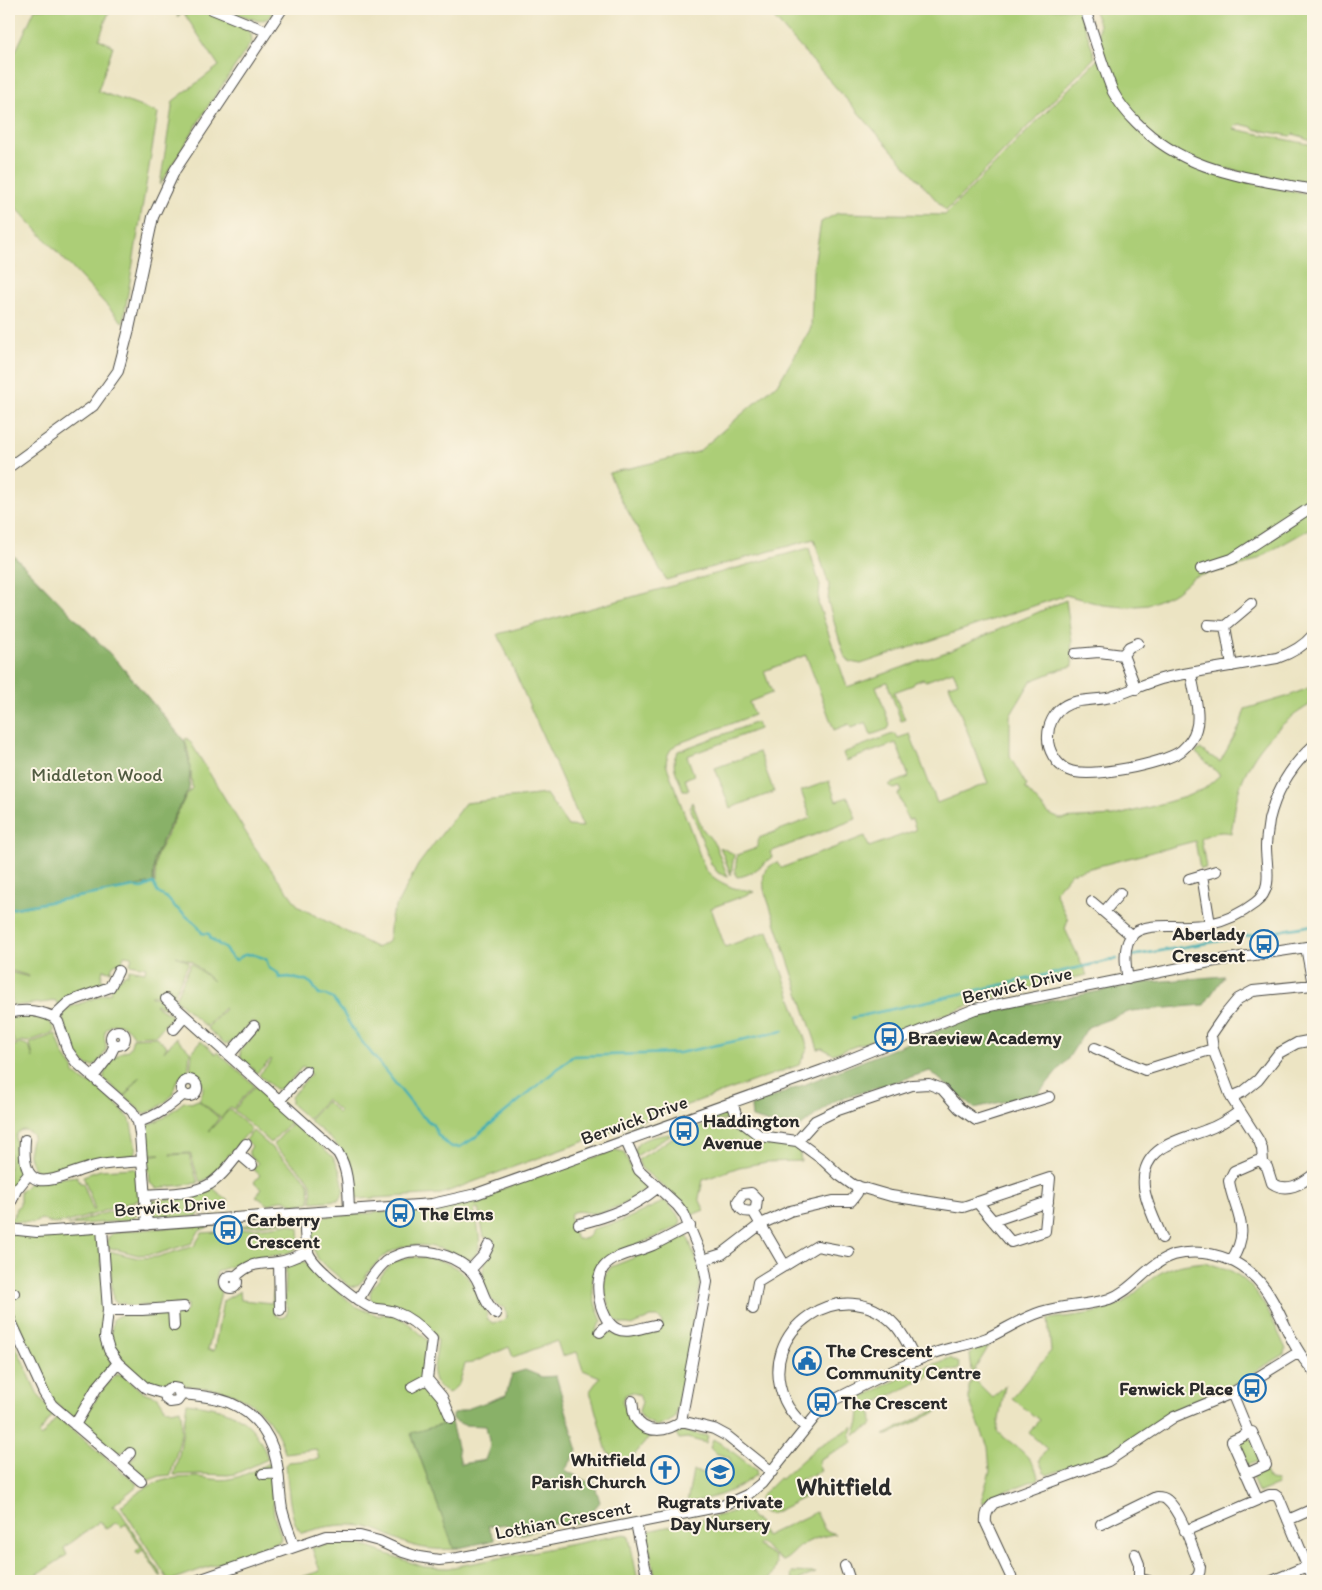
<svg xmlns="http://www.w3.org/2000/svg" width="1322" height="1590" font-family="Itim,sans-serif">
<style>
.green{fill:#acce77;stroke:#6c7c51;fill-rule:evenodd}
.forest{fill:#89b168;stroke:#5a6e4a}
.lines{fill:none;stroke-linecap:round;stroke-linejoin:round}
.stream{stroke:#3caeb4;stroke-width:2.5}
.minor-casing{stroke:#484742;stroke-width:12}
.minor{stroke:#fff;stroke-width:10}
.labels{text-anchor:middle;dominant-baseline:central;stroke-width:4;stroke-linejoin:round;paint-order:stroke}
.park-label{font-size:19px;fill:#525c42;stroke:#fcf5e5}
.poi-label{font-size:19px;font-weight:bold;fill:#2b2b2b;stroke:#fcf5e5;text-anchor:start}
.street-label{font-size:19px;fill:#2b2b2b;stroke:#fcf5e5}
.district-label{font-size:24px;font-weight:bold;fill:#2b2b2b;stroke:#fcf5e5}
</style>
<rect width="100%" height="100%" fill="#fcf5e5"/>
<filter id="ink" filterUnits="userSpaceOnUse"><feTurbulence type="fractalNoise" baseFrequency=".02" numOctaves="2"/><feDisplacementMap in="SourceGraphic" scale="10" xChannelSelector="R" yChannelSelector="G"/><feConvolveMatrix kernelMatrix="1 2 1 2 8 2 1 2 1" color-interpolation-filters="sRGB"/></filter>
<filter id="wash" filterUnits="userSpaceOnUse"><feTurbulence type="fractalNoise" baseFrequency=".0096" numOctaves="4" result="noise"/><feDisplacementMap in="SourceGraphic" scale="20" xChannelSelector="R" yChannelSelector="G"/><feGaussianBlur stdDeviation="1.12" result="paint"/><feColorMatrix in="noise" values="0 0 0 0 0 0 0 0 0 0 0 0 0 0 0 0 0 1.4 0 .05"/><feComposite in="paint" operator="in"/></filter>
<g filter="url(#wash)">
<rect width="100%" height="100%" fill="#ece4c3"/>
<path class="green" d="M35 9H110L99 39 113 46 98 91 158 113 123 323 9 200V66Z
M178 9H197L244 26 251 34 252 41 207 108 160 185 173 101 219 66 183 12 177 17Z
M223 9H275L269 18 259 21Z
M766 9H1079L1095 57 946 211Z
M1093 9H1313V141L1305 139 1304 137 1293 134 1291 136 1253 129 1252 127 1240 124 1235 126 1234 129 1313 145V186L1178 159 1205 173 1313 196V527L1246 565 1194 577 1176 592 1148 605 1125 607 1103 605 1066 595 861 664 850 662 844 655 828 602 829 585 814 539 666 580 615 488 609 473 698 452 779 382 811 328 813 271 821 222 838 213 945 215 1099 58V24Z
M809 548 820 586 818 603 847 687 952 650 1066 600 1072 642 1071 652 1073 666 1061 669 1031 681 1010 716V757L1027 786 1025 788 1049 814 1060 819 1114 816 1150 807 1185 797 1204 789 1220 775 1196 753 1200 749 1220 762 1239 728 1245 709 1286 697 1313 686V703C1281 721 1252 750 1240 787 1235 801 1234 818 1231 833 1219 830 1211 834 1201 838L1206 868 1200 869 1195 841 1071 873 1055 892 1068 920 1065 929 1087 975 1036 986 988 999 833 1054 822 1048 818 1049 764 889C763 873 762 870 777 862L781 868 865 836 869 847 916 830 912 819 908 820 898 794 902 792 900 787 894 789 888 785 909 777 896 743 846 761 843 753 890 735 896 734 898 738 910 734 937 803 988 783 949 685 958 682 953 671 926 681 923 679 915 682 913 685 894 692 905 720 901 721 887 682 876 686 890 725 888 729 871 735 866 722 851 728 849 724 834 730 806 655 764 671 772 693 749 702 754 715 677 744C670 749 667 754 666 764L705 869C713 878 718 881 729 886 736 890 746 889 754 892L711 908 725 947 768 931 808 1048 799 1065 513 1167 441 1194 358 1199 354 1195C353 1186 354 1175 351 1167 344 1147 324 1134 309 1120L326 1101 338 1113 339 1111 326 1099 308 1119 291 1104V1097L311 1074 303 1066 283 1089H275L259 1075 272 1060 271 1059 257 1073 241 1058 240 1051 260 1028 252 1021 233 1042 225 1044 207 1028 225 1009 224 1008 206 1027 175 999 191 963 213 981 191 961 176 956 189 962 173 997 168 993 162 999 157 995H151V997H156L175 1015 176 1018 169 1028 167 1026 174 1016 165 1008 156 1004 155 1005 172 1016 156 1035 133 1036C129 1026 115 1018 106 1030 102 1037 107 1042 106 1049 105 1054 101 1058 98 1062 96 1064 95 1066 92 1066 80 1068 64 1028 63 1018 63 1014 66 1011 68 1008L111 992 110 990 117 981 126 974H128L129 969 145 972 146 967 130 964 132 956 124 955 122 964 116 963 112 967 111 971 103 970 101 980 109 981C94 993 74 994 58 1005L55 1000 49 1002 13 1006 9 982V972L29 977V976L9 970V910L105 892 9 909V551L116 660 163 715 185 742 190 762 189 755 185 739 187 738 191 743 254 846 299 907 377 948 389 941 391 916 418 865 465 803 546 794 568 826 583 827 498 634ZM191 771 192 788 186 796 156 857 155 883 154 884C151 845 175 824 188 790 190 785 190 777 191 771Z
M757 722 759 729 687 756 694 775 685 779 689 790H683C678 776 669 764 678 751Z
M759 752 774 792 730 808 715 768Z
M829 781 836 801 848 797 856 819 770 852 772 857C761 866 751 876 737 877L735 873 737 855 757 848 759 838 811 818 801 791Z
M692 802 702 828 715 844 728 877 718 873 711 864 690 807Z
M720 847 734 854 731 875Z
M24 1016C39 1017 50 1017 55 1032L27 1042 22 1041 15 1044 9 1029V1019Z
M56 1034 63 1054 73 1068 74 1073 85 1082 93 1084 119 1107 130 1119 136 1148 134 1154 130 1156C119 1157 106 1157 95 1159 80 1163 40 1188 32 1165 27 1152 28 1149 33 1136 30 1132 27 1130 23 1130 7 1132 21 1165 24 1174L9 1193V1048L22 1043 29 1046 33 1058 30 1043Z
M156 1037 167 1046 164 1052 176 1038 190 1051 188 1074C178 1076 174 1083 174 1094 165 1102 154 1114 141 1113L135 1105 125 1096 140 1077 124 1096 104 1079V1075C106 1069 112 1058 118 1055 128 1047 129 1055 133 1038Z
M201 1041 216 1054 217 1052 254 1085 233 1109 230 1107 221 1118 199 1100C206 1088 204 1078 190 1074L192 1052Z
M255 1086 292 1120 271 1143 234 1110Z
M198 1100 219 1118 209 1131 230 1109 251 1129 209 1178 200 1182 190 1153 170 1154V1155L189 1154 198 1183 157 1188 150 1183 148 1156 160 1154H148L146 1130 147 1126 165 1117 185 1101 191 1103Z
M722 1112 729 1114 731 1119 696 1124 708 1117Z
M294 1121 333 1157C339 1166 349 1192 339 1200L312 1202 311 1183 307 1177 273 1145Z
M735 1121 745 1134 760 1141 798 1144 801 1161 767 1162 739 1167 703 1180 699 1198 704 1210 692 1215 679 1199 641 1168 638 1160 672 1138 687 1134 697 1128Z
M253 1131 305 1178 309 1183 310 1202 295 1205 285 1200H279L268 1205 256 1196 262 1189 254 1182 260 1175 253 1169 258 1163 249 1155V1151L252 1146 246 1140Z
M669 1134 670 1136 636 1156C630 1138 658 1136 669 1134Z
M616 1150 624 1152 633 1173 641 1178 646 1188C637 1199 609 1212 595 1213 587 1214 579 1209 571 1213 569 1221 572 1232 577 1239 586 1240 589 1237 592 1229L622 1221 665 1201 679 1216 681 1221 679 1226C667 1231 655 1238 643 1242 632 1247 617 1250 607 1257 584 1271 593 1301 602 1321L596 1330 598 1336H604L609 1332 620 1336 642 1331 656 1333 661 1329 662 1322 658 1317H651L631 1326 629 1324H621L613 1319 603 1287 605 1275 611 1267 658 1248 687 1235 700 1270V1286L675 1418 667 1423 656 1426 642 1418 639 1411 642 1402 639 1395 632 1392 625 1395 622 1402 631 1422 637 1428 651 1435 626 1465 607 1452 590 1391 600 1377 583 1370 577 1352 562 1356 557 1341 513 1357 509 1347 472 1363 465 1364 459 1384 448 1394 435 1382 433 1374 438 1341C424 1318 399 1306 372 1302 368 1293 371 1289 377 1282 382 1275 387 1266 395 1262 418 1251 453 1260 469 1279 475 1286 478 1295 481 1303L483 1302 486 1308 487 1319 493 1323 501 1322 507 1316 505 1308C502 1307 497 1306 495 1303 485 1295 480 1274 485 1263 488 1255 495 1250 495 1242L490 1238 484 1237 478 1208 474 1209C477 1225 488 1256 466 1260 434 1242 398 1236 372 1268 364 1276 363 1286 350 1287L318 1259 311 1243V1223L318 1217 436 1208 467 1201Z
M134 1168 137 1171 140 1200C117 1204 70 1226 52 1223 48 1223 44 1220 41 1219L34 1223 9 1221V1219L14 1216 16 1208 20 1205V1192L30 1182 77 1176 80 1183H83L93 1210 95 1209 83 1176 100 1170Z
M213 1188 228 1201 218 1209 200 1210 198 1216C182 1217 145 1227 150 1201L196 1196Z
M140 1203C140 1214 136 1217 126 1221L68 1225 127 1206Z
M291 1219 296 1221 299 1224 289 1221 236 1228 256 1222Z
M289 1224 299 1228 300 1244C289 1259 267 1254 251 1259 246 1260 241 1263 236 1265 229 1267 224 1268 217 1272L215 1281 221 1292 208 1350 214 1351 223 1301 240 1291 241 1300 272 1303 274 1287H276V1302L273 1310 275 1315 281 1318 287 1314 288 1308 285 1303 286 1269 290 1264 303 1261 355 1306 379 1316C394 1307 418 1331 428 1341L424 1373 421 1379 424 1385C439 1389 444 1409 451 1422L411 1434 454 1549C437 1550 422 1549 405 1543 395 1539 385 1532 374 1529 350 1521 325 1526 302 1533 289 1524 288 1480 286 1465L289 1462 319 1459 316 1449 285 1453C275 1419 252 1397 217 1389 206 1387 193 1388 183 1384 179 1383 181 1382 176 1381 167 1379 160 1386 151 1383 139 1379 113 1351 111 1338 110 1333 113 1325 113 1319 124 1311 130 1315 141 1316 145 1316 150 1315 154 1315V1313H178L187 1311V1304L129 1306 123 1303H116L113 1299 109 1251 138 1258 157 1257 194 1246 202 1233 231 1231Z
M199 1225 208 1227 199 1231 192 1243 157 1254 138 1255 107 1247 108 1238 114 1232Z
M90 1233 97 1238 100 1247 111 1366 76 1415 70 1416 55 1403 47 1392 9 1308V1234L42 1236Z
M1205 1262C1212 1265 1220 1267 1227 1269 1259 1283 1272 1320 1286 1349L1285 1354 1223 1390 1185 1404 1111 1454 1095 1461 1091 1459 1047 1475 1044 1472 1039 1460 1047 1449 1029 1433 1039 1420 1012 1398 1051 1351 1048 1319C1069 1316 1093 1315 1113 1307 1132 1300 1141 1285 1157 1275 1172 1265 1187 1264 1205 1262Z
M9 1331 38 1395 54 1414 38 1434 41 1437 57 1417 138 1485 112 1506 118 1508 162 1576H160L143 1550 138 1554 136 1551 141 1547 126 1524 121 1527 117 1522 106 1529 100 1521 64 1548 67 1555 27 1581H9Z
M989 1346 975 1369V1380L993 1398 1005 1385 997 1432C1012 1444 1037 1458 1038 1479L992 1496 983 1503 982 1498 990 1471 988 1447 969 1400V1387L973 1378 970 1354 973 1351Z
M950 1358 959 1363 960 1367 958 1370 940 1371 875 1403 871 1410 872 1423 870 1427 854 1435 859 1422 861 1398 909 1374Z
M116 1375H123L141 1391 158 1397 165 1408 172 1411 180 1409C186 1431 175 1454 171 1475L160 1476 149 1480 132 1465 131 1461 136 1455 128 1448 122 1452 116 1453 83 1425V1421L101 1391Z
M187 1403C229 1409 253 1415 268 1459L235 1474 228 1475 199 1474 174 1475 180 1450Z
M937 1409 938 1411 888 1435H884Z
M854 1426 850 1436 853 1442 820 1459 818 1464 821 1471 797 1481 800 1496 807 1495V1496L771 1514C764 1514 761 1511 757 1505L761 1503 760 1497 779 1478 781 1479 817 1447Z
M683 1431 708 1436 706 1443 687 1438 679 1439 676 1433Z
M1249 1438 1252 1440 1260 1458 1259 1461 1247 1465 1239 1445V1442Z
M713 1439 725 1446 756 1470 757 1474C731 1494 719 1496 687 1503L693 1471 729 1477 731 1467 729 1464 730 1458 715 1453 710 1448Z
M269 1463 274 1514 281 1537 280 1541 169 1581 121 1506C149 1483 161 1477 198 1477 208 1478 219 1481 229 1479 243 1477 256 1469 269 1463Z
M1265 1471 1269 1480 1276 1481 1277 1485 1258 1493 1252 1477Z
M740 1509 747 1510 753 1519 758 1522 765 1536 816 1512 825 1530 835 1534C823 1536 811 1539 801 1546 795 1550 789 1559 782 1561L760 1543 758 1546 774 1556 777 1563C775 1572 772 1578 764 1581H656L646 1533 648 1531 726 1514Z
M625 1534 629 1537 638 1581H290L320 1571 312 1548 335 1543 359 1544 424 1567 448 1568Z
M792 1572 816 1573 800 1579V1581H793L791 1575Z"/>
<path class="forest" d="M9 551 116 660 185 742 190 767 189 789 170 824 154 859 153 883 9 909Z
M1224 976 1204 1005 1131 1011 1088 1027 1067 1060 1038 1094 974 1108 930 1071 834 1101 796 1130 752 1118 751 1106 977 1015 1141 983Z
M525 1370 542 1377 556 1376 578 1451 565 1470 588 1482H594L600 1502 582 1523 552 1524 524 1534H512L506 1524 488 1526 495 1540 454 1549 411 1433 451 1422 461 1464 485 1460 490 1446 486 1426 464 1425 453 1420V1414L506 1395 512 1374Z"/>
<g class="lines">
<path class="stream" d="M9 909 135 887 142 888 153 883 158 893 167 898 174 906 197 925 202 933 209 934 211 939 224 948 233 959 237 960C246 950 256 955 266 959L269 968 278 973 279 978 289 977 301 980H306L312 984 319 995H325L333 999 342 1011 355 1033 419 1113 433 1125 438 1135 446 1143 452 1147H460L473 1139 573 1056 679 1053 783 1031
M1131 956 1313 925
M852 1018 1117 959"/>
</g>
</g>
<g filter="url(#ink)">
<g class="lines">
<defs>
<path id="minor" d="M212 9 266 31
M1085 9C1094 36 1102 65 1113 92 1119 103 1127 113 1136 122 1185 173 1248 177 1313 190
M9 467 93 406 118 371 129 329 153 217 175 170 282 9
M1201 569 1232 559 1313 506
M1208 625 1225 626 1251 604
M1225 626 1232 666
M1075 654 1099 652 1123 655 1136 689
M1123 655 1129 647 1138 643
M1191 673C1193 688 1201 714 1196 729 1194 737 1188 745 1181 751 1164 764 1087 779 1068 770 1056 765 1047 749 1048 736 1048 725 1054 713 1063 707 1076 698 1096 701 1111 697 1128 692 1144 684 1161 679 1175 675 1191 673 1206 670 1229 666 1253 662 1277 658 1292 653 1303 647 1313 635
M1202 875 1210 924
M1189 879 1216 871
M1092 902 1132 936
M1104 912 1120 893
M1306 947 1313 985
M118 971 110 987 69 1002 53 1017 58 1022 68 1051 76 1062 132 1111 138 1122 140 1134 147 1225
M1128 979C1113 906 1166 933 1210 924 1225 921 1242 913 1255 903 1274 889 1266 867 1266 847 1266 838 1268 829 1269 820 1276 791 1291 766 1313 746
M166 999 338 1153C349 1171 348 1190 349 1210
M9 1013C25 1009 38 1010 53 1017
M174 1029 185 1016
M111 1038a7 7 0 1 1 14 0a7 7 0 1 1-14 0Z
M1095 1048 1145 1070 1213 1049
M229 1055 254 1026
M93 1077 110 1055 115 1045
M181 1088a8 8 0 1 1 16 0a8 8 0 1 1-16 0Z
M1231 1097 1243 1092 1258 1080 1279 1053 1297 1043 1313 1040
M279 1101 306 1071
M732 1103 738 1119 760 1136 797 1141 823 1160 839 1175 853 1185 891 1196 963 1207 1050 1178 1045 1231 1011 1242 977 1202
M138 1122C158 1116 168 1107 184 1094
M25 1140C20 1204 59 1175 95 1166 110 1162 127 1163 142 1161
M626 1141 639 1170 677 1205 684 1214 703 1260 707 1282 681 1421C668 1432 644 1435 635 1417 633 1412 633 1406 632 1401
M797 1141 815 1121 838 1110 912 1085 929 1084 942 1089 959 1108 976 1120 1049 1097
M238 1153 252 1165
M1263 1162 1262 1149 1259 1141 1231 1097 1213 1049 1211 1035 1224 1016 1238 999 1253 991 1313 985
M145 1195C166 1193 191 1195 210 1184 224 1175 236 1157 246 1144
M12 1200 16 1190 29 1174
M753 1211C745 1213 739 1210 738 1201L743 1194 751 1193 757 1199 756 1208 753 1211 785 1266
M305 1213C305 1226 304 1240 308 1252 312 1266 358 1302 372 1308 379 1310 387 1309 395 1312 409 1317 422 1328 432 1339L427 1379 442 1397 451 1418
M993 1221 1048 1202
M579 1224C610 1216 632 1208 657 1188
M102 1228 108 1310 105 1337 109 1350 118 1363 146 1388 165 1394 166 1399 170 1402 177 1401 180 1397 178 1389 173 1388 168 1389 165 1394
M9 1229 37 1232 53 1231 432 1204 476 1194 823 1070 975 1009 1215 961 1313 946
M1162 1238C1156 1222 1146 1204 1144 1187 1140 1147 1178 1141 1206 1130 1218 1126 1229 1119 1240 1111
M703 1260 722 1254 761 1224 790 1211 833 1201H851L857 1193 858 1186
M1231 1261C1253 1228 1234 1212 1229 1181L1234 1171 1257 1161H1261L1267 1167 1272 1183C1287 1193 1301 1184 1313 1175
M279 1262 280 1310
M470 1270 484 1255 489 1245
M225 1282a6 6 0 1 1 12 0a6 6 0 1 1-12 0Z
M235 1277C252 1261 257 1265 278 1262 288 1261 298 1256 308 1251
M9 1295 14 1293
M358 1300C366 1287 373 1272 385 1262 409 1243 449 1251 471 1271 480 1280 481 1292 487 1302 489 1306 493 1310 496 1314
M173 1308 174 1326
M753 1309 758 1282 817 1246 849 1252
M108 1310H142L184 1307
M9 1317 44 1393 52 1405 141 1481
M655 1325C643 1327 628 1334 617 1329 600 1321 592 1281 604 1267 615 1254 638 1252 653 1245 665 1239 678 1232 690 1226
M600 1332 609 1323
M412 1387 427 1379
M1232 1393 1249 1434
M180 1394C193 1395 206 1396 218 1399 248 1406 270 1430 276 1460 280 1476 279 1493 282 1509 285 1522 290 1534 294 1546
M681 1421 714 1429 727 1436 772 1472
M75 1425 96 1389 118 1363
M806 1428C798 1420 790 1412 785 1401 753 1330 845 1270 895 1325 904 1335 910 1348 916 1361
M121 1463 130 1453
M263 1474 278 1473
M1246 1474 1266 1465 1252 1432 1232 1441 1258 1500
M1288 1520 1313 1509
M636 1523 648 1581
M1101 1524 1156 1497C1160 1497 1164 1497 1167 1500 1181 1511 1193 1550 1200 1567 1200 1574 1198 1578 1192 1581
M1185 1531 1269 1495H1275L1279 1498 1313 1580
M1135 1554 1139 1564V1581
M845 1566 850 1581
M196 1581 326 1536H360L379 1541 403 1552 419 1557 439 1560 458 1558 722 1506 747 1495 762 1483 822 1408 836 1399C867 1383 899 1367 932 1354 950 1347 969 1345 987 1338 1005 1330 1022 1318 1041 1312 1063 1305 1087 1306 1109 1299 1134 1290 1148 1263 1174 1255 1193 1250 1213 1253 1230 1260 1281 1283 1279 1335 1313 1370
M1013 1581 986 1523C985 1514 988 1509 994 1503L1108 1461 1174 1417 1232 1393 1299 1352
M1141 1581 1145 1580 1149 1581
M1272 1581 1307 1566"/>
</defs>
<use href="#minor" class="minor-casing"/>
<use href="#minor" class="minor"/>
</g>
</g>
<defs>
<symbol id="bus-ring" viewBox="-11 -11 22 22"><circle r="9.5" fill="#fcf5e5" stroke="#1f6fb2" stroke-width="1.5"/><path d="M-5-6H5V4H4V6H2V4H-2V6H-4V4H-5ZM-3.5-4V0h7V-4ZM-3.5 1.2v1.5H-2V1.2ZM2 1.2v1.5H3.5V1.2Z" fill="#1f6fb2"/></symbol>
<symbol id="civic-ring" viewBox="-11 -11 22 22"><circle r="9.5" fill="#fcf5e5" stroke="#1f6fb2" stroke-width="1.5"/><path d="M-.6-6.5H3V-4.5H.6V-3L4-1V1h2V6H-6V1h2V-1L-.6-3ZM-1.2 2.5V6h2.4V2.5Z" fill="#1f6fb2"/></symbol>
<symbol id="church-ring" viewBox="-11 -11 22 22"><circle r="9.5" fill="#fcf5e5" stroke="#1f6fb2" stroke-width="1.5"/><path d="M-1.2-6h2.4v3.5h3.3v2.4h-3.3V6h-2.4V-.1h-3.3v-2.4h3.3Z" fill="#1f6fb2"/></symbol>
<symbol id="school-ring" viewBox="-11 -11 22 22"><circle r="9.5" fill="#fcf5e5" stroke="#1f6fb2" stroke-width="1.5"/><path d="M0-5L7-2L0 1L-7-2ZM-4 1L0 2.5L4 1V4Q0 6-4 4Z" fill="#1f6fb2"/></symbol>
</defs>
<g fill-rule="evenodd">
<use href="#bus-ring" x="1248" y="928" width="32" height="32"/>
<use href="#bus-ring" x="873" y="1021" width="32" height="32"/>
<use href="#bus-ring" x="668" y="1115" width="32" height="32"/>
<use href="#bus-ring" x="384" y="1197" width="32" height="32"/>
<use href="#bus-ring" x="212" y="1214" width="32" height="32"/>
<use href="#civic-ring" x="791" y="1345" width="32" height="32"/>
<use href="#bus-ring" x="1236" y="1372" width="32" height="32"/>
<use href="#bus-ring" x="806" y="1386" width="32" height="32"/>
<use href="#church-ring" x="649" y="1454" width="32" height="32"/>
<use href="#school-ring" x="704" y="1456" width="32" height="32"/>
</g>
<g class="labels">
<g class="park-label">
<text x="97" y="774">Middleton Wood</text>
</g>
<g class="poi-label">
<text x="1245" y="933" text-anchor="end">Aberlady<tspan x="1245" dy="22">Crescent</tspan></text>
<text x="908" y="1037">Braeview Academy</text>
<text x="703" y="1120">Haddington<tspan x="703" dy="22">Avenue</tspan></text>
<text x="419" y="1213">The Elms</text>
<text x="247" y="1219">Carberry<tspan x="247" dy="22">Crescent</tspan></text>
<text x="826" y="1350">The Crescent<tspan x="826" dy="22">Community Centre</tspan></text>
<text x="1233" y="1388" text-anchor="end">Fenwick Place</text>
<text x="841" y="1402">The Crescent</text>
<text x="646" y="1459" text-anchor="end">Whitfield<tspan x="646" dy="22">Parish Church</tspan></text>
<text x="720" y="1501" text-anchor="middle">Rugrats Private<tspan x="720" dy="22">Day Nursery</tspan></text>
</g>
<g class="street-label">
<text transform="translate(1017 985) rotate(-13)">Berwick Drive</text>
<text transform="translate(634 1120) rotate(-20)">Berwick Drive</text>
<text transform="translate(170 1206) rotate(-4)">Berwick Drive</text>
<text transform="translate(563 1520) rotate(-11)">Lothian Crescent</text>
</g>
<g class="district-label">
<text x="844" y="1486">Whitfield</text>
</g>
</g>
<rect width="1322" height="1590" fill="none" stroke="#fcf5e5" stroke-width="30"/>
</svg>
